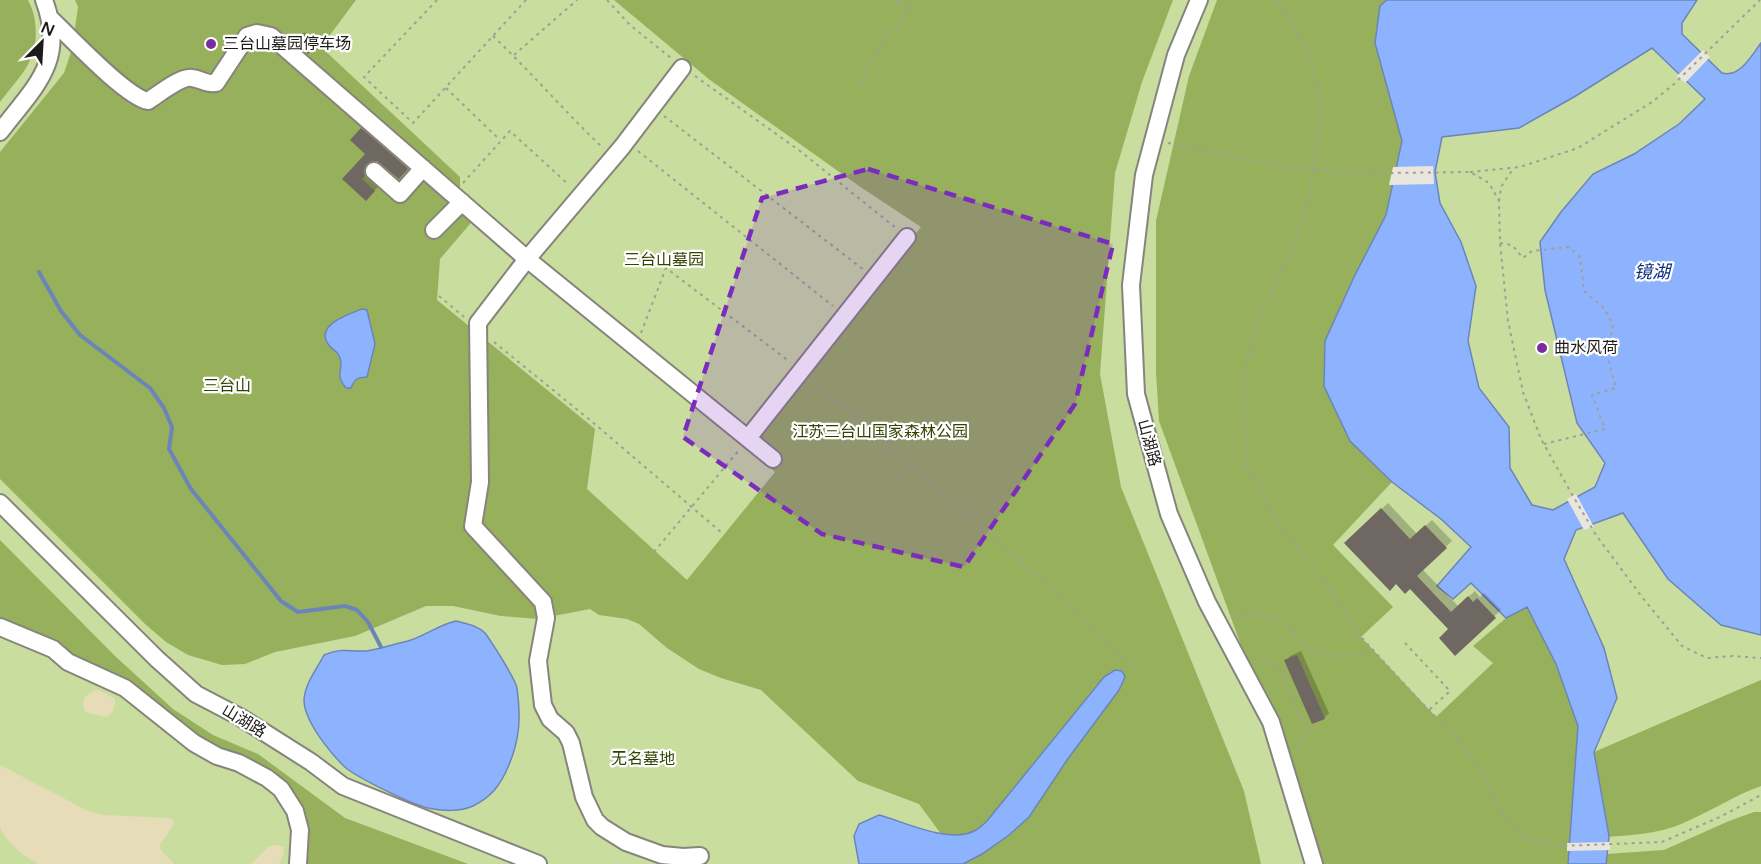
<svg xmlns="http://www.w3.org/2000/svg" width="1761" height="864" font-family="'Varela Round','Noto Sans SC',sans-serif">
<style>
.green{fill:#c8dd9e}
.forest{fill:#96b05b}
.sand{fill:#e6ddb8}
.water{fill:#8eb3fe;stroke:#6c85b9;stroke-width:1.5;fill-rule:evenodd}
.pier{fill:#e9e6dd}
.shadow{fill:#0003}
.lines{fill:none;stroke-linecap:round;stroke-linejoin:round}
.stream{stroke:#6c85b9;stroke-width:4}
.building{fill:#6f6762}
.minor-casing{stroke:#87847c;stroke-width:20}
.path{stroke:#a09e97;stroke-width:2;stroke-dasharray:3 4.5;stroke-linecap:butt}
.minor{stroke:#fff;stroke-width:16}
.marked{fill:#7b2cbf;fill-opacity:0.2;stroke:#7b2cbf;stroke-width:4.5;stroke-dasharray:12 8;stroke-linejoin:round}
.poi-dot{fill:#7a2b9c;stroke:#fff;stroke-width:2}
.labels{text-anchor:middle;dominant-baseline:central;stroke-width:4.5;stroke-linejoin:round;paint-order:stroke}
.poi-label{font-size:16px;fill:#1c1b18;stroke:#fff;text-anchor:start}
.park-label{font-size:16px;fill:#344300;stroke:#fff}
.street-label{font-size:16px;fill:#1c1b18;stroke:#fff}
.water-label{font-size:18px;font-style:italic;fill:#0c2b7f;stroke:#fff}
</style>
<rect width="100%" height="100%" fill="#e9e6dd"/>
<path class="green" d="M0 0H1761V864H0Z"/>
<path class="forest" d="M0 0H28C32 8 34 14 35 22 40 60 21 74 0 102Z
M75 0H356L321 47 460 177V193L481 211 440 259 437 300 595 429 587 489 687 580 775 472 745 447 921 227 859 186 710 80 614 0H1173L1142 82 1115 173 1100 374 1121 487 1244 791 1261 864H963L919 804 858 781 761 690 721 678 699 669 667 648 639 624 627 619 599 615 590 609 538 619 501 616 453 606H426L355 636 275 652 245 664 222 665 188 655 166 642 145 624 0 479V152L64 73 72 49 78 7Z
M1217 0H1387L1380 7 1375 43 1402 140 1386 215 1354 277 1325 341 1324 386 1350 441 1392 482 1333 545 1393 607 1361 637 1436 717 1493 663 1473 646 1506 618 1527 606 1556 664 1578 726 1574 791 1600 784 1594 752 1761 680V786C1733 796 1708 813 1681 824 1648 838 1606 836 1571 838L1568 864H1321L1159 421 1156 372V221L1189 76Z
M0 540 115 656 173 709 213 735 258 754 345 818 468 864H294L296 827 280 794 121 691 0 630Z
M1754 812H1761V864H1606L1607 854 1664 850 1729 821Z"/>
<path class="sand" d="M99 690 115 699C115 708 114 713 106 717L85 712 83 706C83 696 90 692 99 690Z
M0 765 88 811 103 815 169 818 173 820 174 824 160 845 161 850 174 864H39C27 859 3 840 0 826 0 813 0 780 0 765Z
M277 845 284 847 283 855 279 864H251L269 846Z"/>
<path class="water" d="M1387 0H1697L1682 23V34L1722 73C1740 78 1752 55 1761 43V635L1721 625 1668 579 1623 513 1576 530 1564 559 1604 648 1617 698 1594 752 1609 836 1606 864H1568L1578 726 1556 664 1527 607 1506 618 1471 583 1453 599 1437 586 1471 547 1441 519 1392 482 1350 441 1324 386 1325 341 1354 277 1386 215 1402 141 1375 43 1380 6ZM1652 48 1705 99 1679 124 1634 154 1593 174 1561 212 1540 242 1545 290 1577 423 1605 463 1595 487 1553 510 1532 505 1510 468 1509 427 1479 388 1468 341 1476 286 1461 242 1440 203 1435 172 1442 137 1519 128 1574 97Z
M362 309 367 310 375 344 367 377C357 377 354 380 351 388H346C334 373 344 371 340 358 338 351 331 349 328 344 315 325 349 314 362 309Z
M456 621C466 624 477 625 485 633 491 641 516 680 517 688 521 717 520 740 508 767 500 786 491 797 473 806 460 812 441 811 428 808 411 804 360 779 346 768 331 754 304 721 304 700 305 683 317 669 324 655 343 647 348 652 366 651 380 649 394 644 408 641 425 636 438 625 456 621Z
M1115 670 1122 671 1125 677 1119 690 1067 760 1029 817 1009 835 982 854 963 864H859L854 836 859 824 879 815C905 822 951 845 976 830 980 828 984 824 987 821L1104 677Z"/>
<path class="pier" d="M1703 50 1710 57 1685 83 1677 76Z
M1433 166 1434 184 1389 185 1393 167Z
M1576 494 1594 527 1584 530 1567 499Z
M1610 842V850L1567 851V843Z"/>
<path class="shadow" d="M304 32 316 42 308 52 296 42Z
M366 126 410 165 399 177 377 159 368 162V171L364 175 378 187 366 199 344 179 368 154 352 139Z
M1388 503 1417 534 1432 520 1452 541 1422 569 1458 606 1475 591 1480 597 1484 593 1501 610 1455 654 1450 629 1410 587 1346 543Z
M1301 651 1329 713 1324 718 1286 661 1290 656Z"/>
<g class="lines">
<path class="stream" d="M39 272 61 311 80 335 150 388 164 408 172 427 169 449 191 489 281 601 298 612 345 606 357 610 368 622 381 647"/>
</g>
<path class="building" d="M300 34 315 46 308 54 294 42Z
M361 128 408 169 399 179 377 161 367 164 364 170 365 176 362 179 375 191 366 201 342 179 365 154 350 140Z
M1381 508 1410 539 1425 525 1447 548 1417 576 1451 612 1468 596 1473 602 1477 598 1496 618 1455 656 1439 638 1448 629 1410 589 1405 594 1396 584 1390 591 1344 543Z
M1297 655 1325 719 1312 724 1284 660Z"/>
<g class="lines">
<defs>
<path id="minor" d="M1199 0 1176 55 1144 175 1131 285 1136 394 1169 514 1207 602 1271 722 1314 864
M51 19C70 37 126 97 148 101 159 94 181 76 192 78 201 79 207 85 216 83L247 36 257 33 271 36 527 259 773 459
M682 68 622 147 527 259 478 323 480 482 473 526 543 602 546 618 538 661 543 705 550 719 566 733 571 743 584 797 595 820 602 827 626 842 662 855 683 857 700 856
M0 132C35 86 67 61 44 0
M374 171 400 194 423 168
M434 230 462 202
M748 438 907 237
M0 503 157 659 196 694 240 717 311 762 343 786 538 864
M0 627 53 649 68 662 125 688 194 743 217 756 239 763 267 778 281 789 295 811 300 830 298 864"/>
</defs>
<use href="#minor" class="minor-casing"/>
<path class="path" d="M437 0 364 77 413 123 526 0
M607 0 630 25 671 58
M897 0 908 9
M1277 0 1308 52 1321 98 1317 146 1309 198 1290 256 1253 331 1243 383 1247 467 1278 524 1318 572 1361 637 1420 701 1457 738 1481 772 1503 815 1519 834 1531 840 1562 846 1662 842 1722 816 1761 795
M493 36C531 72 564 111 602 147
M514 55 577 0
M695 76 800 151 896 228
M862 84 869 64 885 38 903 20 912 0
M446 88 500 140
M664 116 864 270
M1168 143 1266 163 1313 170 1386 173 1470 172 1489 183 1499 201 1500 243 1508 321 1523 392 1541 439 1570 491 1596 535 1642 597 1682 646 1707 658 1732 656 1761 658
M638 151 833 306
M1470 172 1520 167 1578 148 1652 102 1674 84 1760 0
M463 183 510 131 569 185
M1499 201 1501 187 1513 169
M1500 243 1512 245 1523 258 1532 251 1569 247 1580 257 1584 291 1604 308 1613 325 1611 337 1605 348 1616 388 1592 395 1605 429 1544 444
M439 296 464 317
M641 333 666 268 790 362
M494 342 596 425 722 533
M813 380 1067 602 1134 669
M654 552 739 450
M1232 616C1250 610 1275 615 1289 628 1295 634 1299 641 1305 646 1326 659 1351 658 1373 651
M1405 643 1450 691 1429 710
M1253 655 1278 666 1307 733 1296 750"/>
<use href="#minor" class="minor"/>
</g>
<path class="marked" d="M868 169 1113 244 1075 404 964 567 822 534 683 437 762 198Z"/>
<g class="poi-dot">
<circle cx="211" cy="44" r="6"/>
<circle cx="1542" cy="348" r="6"/>
</g>
<g class="labels">
<g class="poi-label">
<text x="223" y="44">三台山墓园停车场</text>
<text x="1554" y="348">曲水风荷</text>
</g>
<g class="park-label">
<text x="664" y="260">三台山墓园</text>
<text x="227" y="386">三台山</text>
<text x="880" y="432">江苏三台山国家森林公园</text>
<text x="643" y="759">无名墓地</text>
</g>
<g class="street-label">
<text transform="translate(1149 443) rotate(75)">山湖路</text>
<text transform="translate(244 721) rotate(31)">山湖路</text>
</g>
<g class="water-label">
<text x="1652" y="272">镜湖</text>
</g>
</g>
<g transform="translate(42 42) rotate(24)" stroke="#ffffff" stroke-width="4.5" paint-order="stroke">
<path d="M0-4.5L10 22L0 15L-10 22Z" fill="#1c1b18"/>
<text y="-9" font-size="16" font-weight="bold" text-anchor="middle" fill="#1c1b18">N</text>
</g>
</svg>
